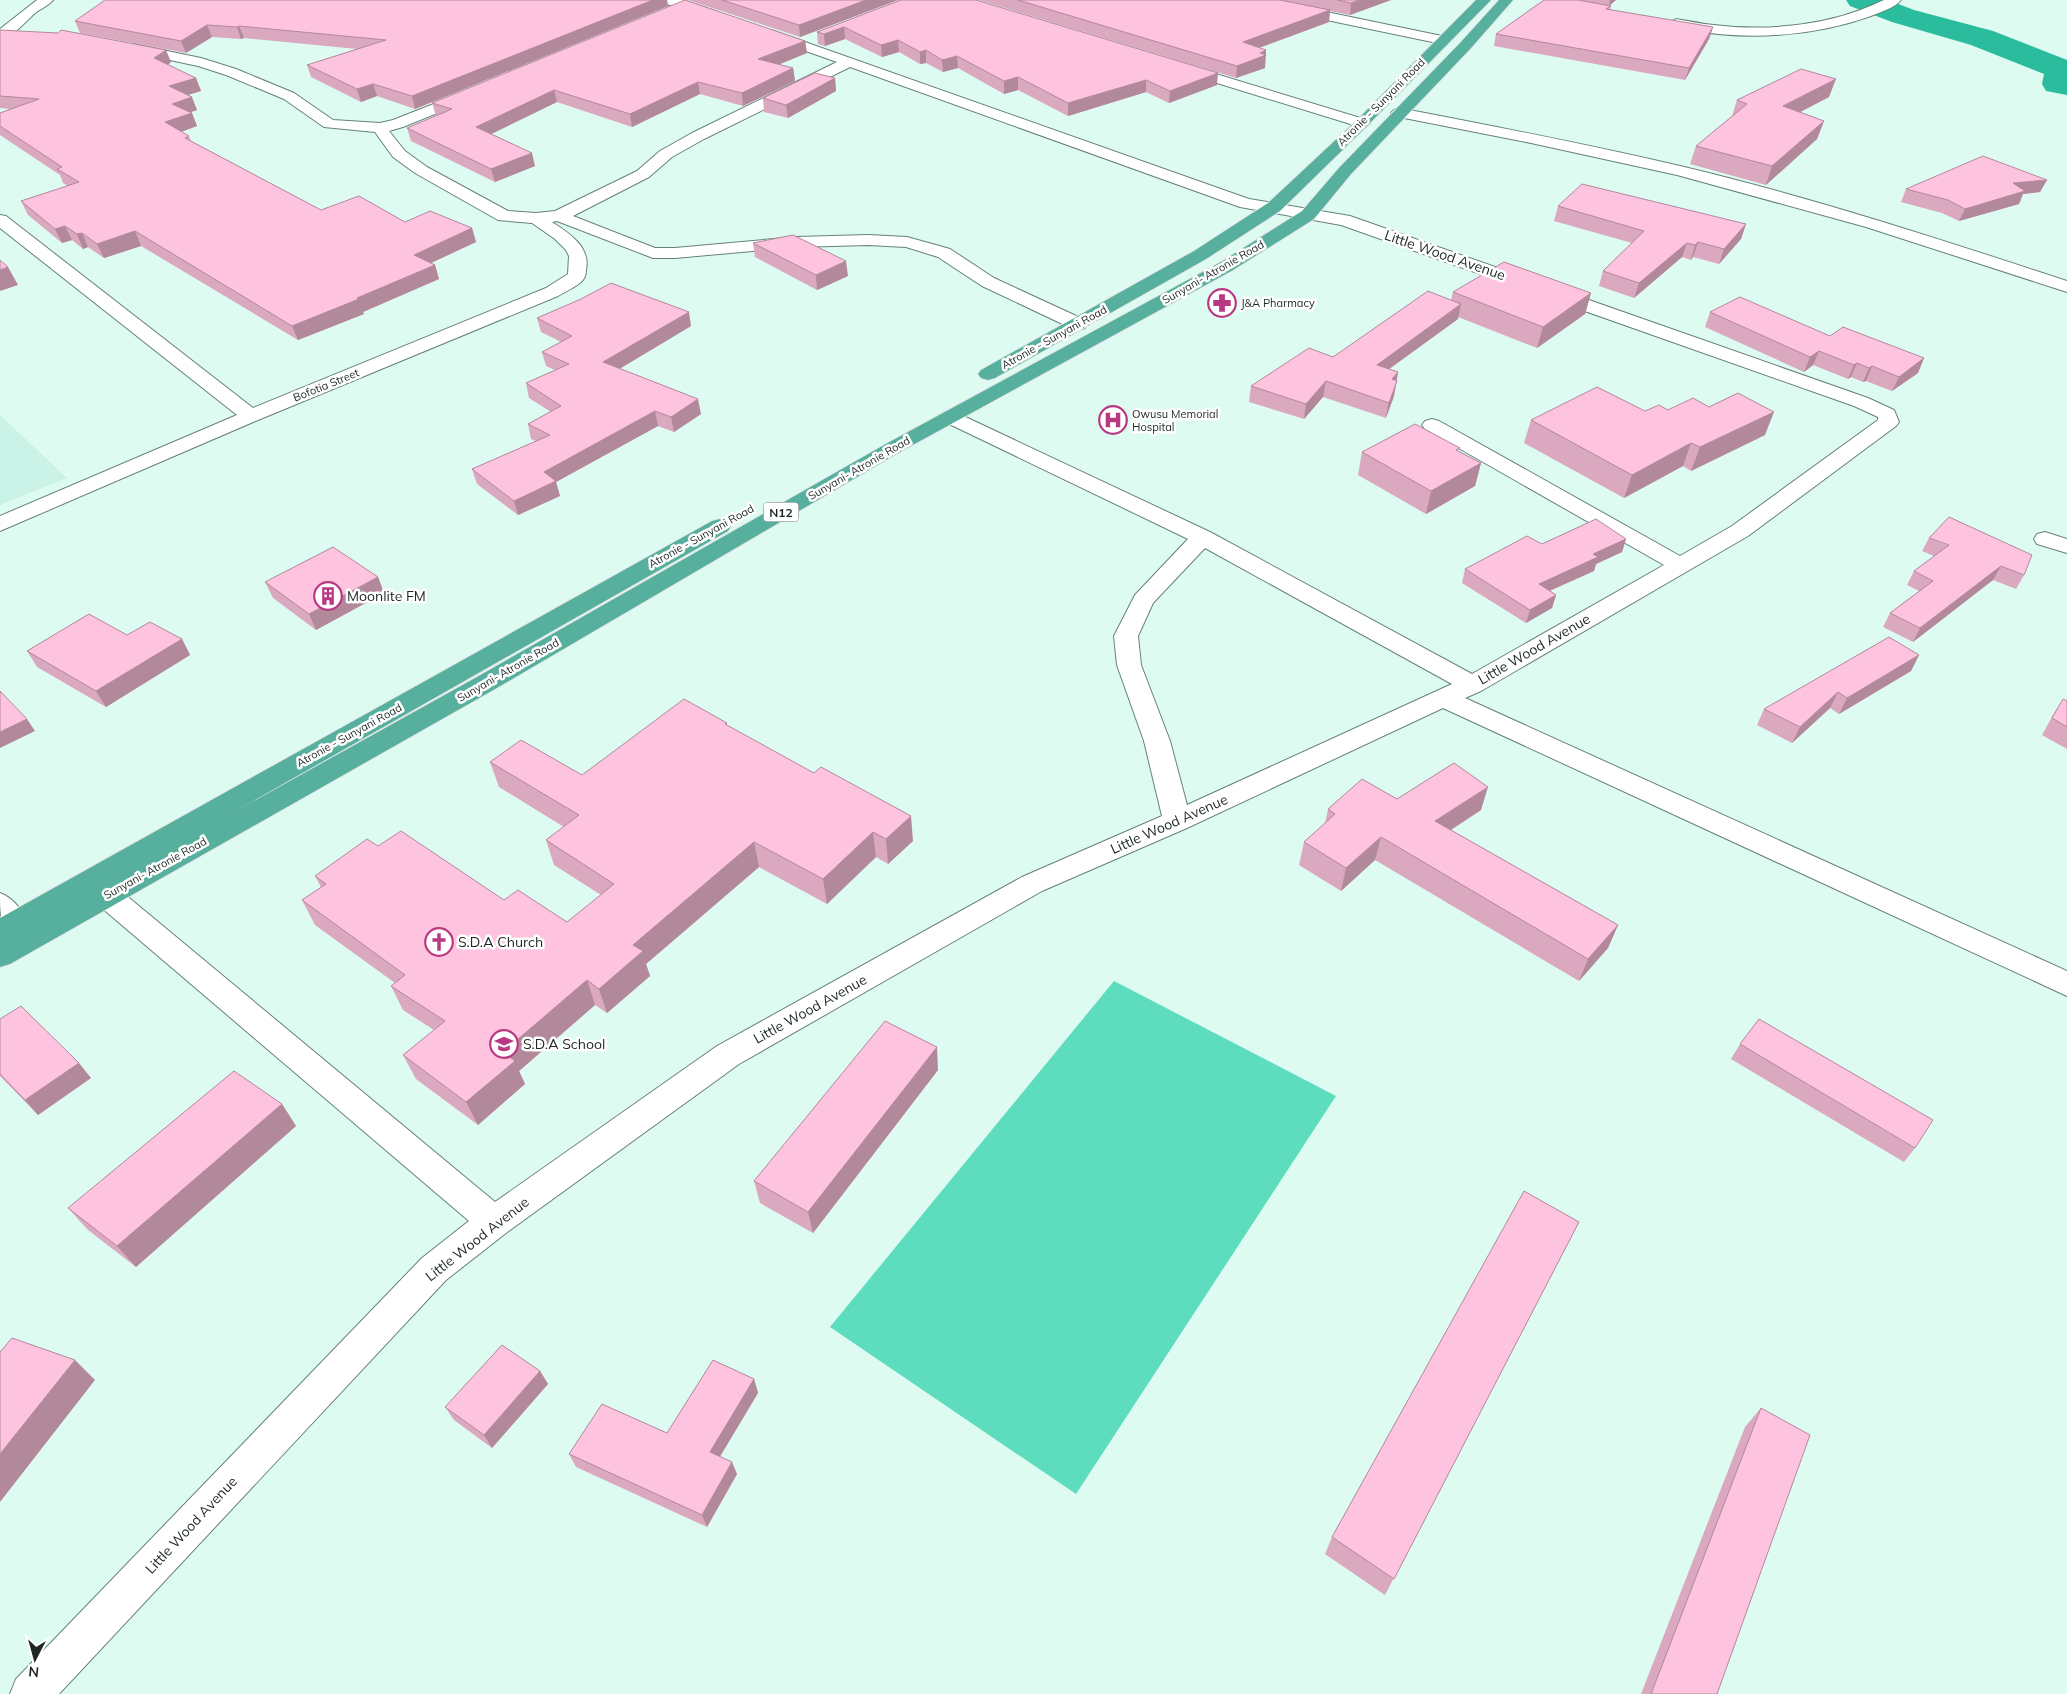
<svg xmlns="http://www.w3.org/2000/svg" width="2067" height="1694" font-family="Mulish,sans-serif">
<style>
.built{fill:#cbf2e6}
.green{fill:#5ddcbe}
.lines{fill:none;stroke-linecap:round;stroke-linejoin:round}
.river{fill:#2bbb9d;fill-rule:evenodd}
.minor-casing{stroke:#668179;stroke-width:2}
.trunk-casing{stroke:#e4e5e5;stroke-width:2}
.minor{fill:#fff;fill-rule:evenodd}
.trunk{fill:#57b09e;fill-rule:evenodd}
.wall{fill:#daa8bf}
.shaded-wall{fill:#b2889b}
.building{fill:#fec3de;stroke:#b2889b}
.labels{text-anchor:middle;dominant-baseline:central;stroke-width:5;stroke-linejoin:round;paint-order:stroke}
.far-street-label{font-size:11px;fill:#1d2825;stroke:#fff}
.far-poi-label{font-size:11px;fill:#1d2825;stroke:#fff;text-anchor:start}
.shield{fill:#fff;stroke:#616866;stroke-width:1}
.shield-label{font-size:12px;font-weight:bold;fill:#1d2825}
.street-label{font-size:14px;fill:#1d2825;stroke:#fff}
.poi-label{font-size:14px;fill:#1d2825;stroke:#fff;text-anchor:start}
</style>
<rect width="100%" height="100%" fill="#defbf2"/>
<!-- built -->
<path class="built" d="M0 415 67 478 0 505Z"/>
<!-- green -->
<path class="green" d="M1114 981 1336 1096 1076 1494 830 1327Z"/>
<g class="lines">
<!-- river -->
<path class="river" d="M1846 0H1888L1914 10 1993 31 2067 60V95L2046 91 2042 84 2044 74 1971 45 1892 22 1850 6Z"/>
<defs>
<path id="minor" d="M37 0H53C47 7 39 9 33 15 23 24 14 36 0 39V29Z
M662 0H682L718 12 720 15 718 18H708L664 3Z
M1243 0H1269L1442 36 1449 40 1442 44 1250 4Z
M1884 0H1901C1895 8 1880 12 1871 16 1815 36 1749 41 1690 30 1683 28 1673 29 1669 23L1676 19C1689 21 1701 24 1714 25 1770 32 1833 25 1884 0Z
M771 30 1249 199 1350 216 1868 398 1894 410 1899 422 1896 426 1748 536 1481 691 1465 698 2067 971V996L1443 708 1187 828 1042 891 739 1064 506 1233 446 1280 59 1694H10L16 1679 422 1258 469 1221 96 903 92 895 96 887 106 884 116 887 495 1202 717 1046 1022 877 1162 816 1144 741 1117 665 1114 636 1135 595 1188 539 943 421 940 417 943 413 950 411 957 413 1210 532 1472 674 1664 565 1425 429 1422 425 1425 421 1432 419 1439 421 1680 556 1732 526 1878 420V417L1854 406 1341 225 1240 207 850 67 704 139 672 157 649 177 573 216 655 248H675L796 237 868 235 907 237 950 249 994 278 1085 320 1087 324 1085 328 1078 330 1071 328 982 286 938 257 906 247 868 245 796 247 675 258H653L557 221 552 222C569 233 591 247 586 270 586 274 585 278 582 281 576 287 566 291 558 296L258 420 0 531V516L237 415 0 228V215L6 216 253 408 546 288 568 274 569 256 566 250 555 239 532 223 498 220 415 173 393 157 375 132 324 127 284 99 226 75 198 66 128 51 126 48 128 45 133 44 201 58 236 69 294 93 333 120 380 123 393 120 464 92H474L476 95 474 98 403 127 389 131 405 151 427 167 508 211 536 213 555 211 637 171 660 151 692 133 837 62 766 37 764 34ZM1205 548 1452 684 1187 805 1170 741 1141 665 1138 636 1153 603Z
M1183 64 1367 120 1370 123 1367 126H1357L1178 71 1176 68 1178 65Z
M1399 108C1493 126 1587 144 1680 166 1811 197 1939 239 2067 281V292L1866 227 1677 175 1531 143 1394 116 1391 113 1394 110Z
M2045 532 2067 539V553L2037 544 2034 539 2037 534Z
M0 893C14 898 22 911 29 924L25 932C0 942 0 914 0 893Z"/>
<path id="trunk" d="M1476 0H1491L1367 126 1280 211 1206 259 995 378 988 380 981 378 978 374 981 370 1194 251 1268 203 1357 120Z
M1499 0H1513L1471 48 1351 174 1314 219 1233 270 898 453 495 689 10 964 0 967V918L712 521 720 519 728 521 731 526 728 531 234 812 477 677 884 445 1221 262 1302 211 1339 168 1461 42Z"/>
</defs>
<!-- minor casing -->
<use href="#minor" class="minor-casing"/>
<!-- trunk casing -->
<use href="#trunk" class="trunk-casing"/>
<!-- minor -->
<use href="#minor" class="minor"/>
<!-- trunk -->
<use href="#trunk" class="trunk"/>
</g>
<!-- wall -->
<path class="wall" d="M105 0H667L668 6 415 109 377 96 361 102 311 77 307 65 357 49 244 38 241 39 212 37 186 53 80 33 75 21Z
M688 0H898L800 37Z
M901 0 1217 85 1169 103 1146 92 1068 116 1018 90 1004 94 958 68 943 72 926 63 920 64 899 52 882 57 845 39 825 46 818 44 817 32Z
M979 0H1391L1350 15 1330 11 1329 22 1259 48 1266 50 1265 68 1236 78Z
M1544 0H1616L1609 6H1611L1610 10 1713 27 1709 39 1685 80 1494 46 1496 34Z
M0 30 171 62 168 65 196 78 201 91 187 95 197 110 190 112 192 113 197 126 181 132 189 136 191 141 321 210 405 222 472 228 476 242 431 263 435 265 439 279 363 312 364 314 298 340 141 246 104 258 88 247 83 249 72 240 62 243 28 215 21 201 68 186 63 183 60 175 0 135V113L10 109 0 108Z
M805 41 807 53 778 65 793 68 795 81 743 106 700 94 632 127 557 102 491 134 535 166 495 182 411 141 407 128 437 116H436L432 103Z
M835 78 836 91 788 118 764 112 763 98Z
M1829 97 1800 112 1824 121 1817 139 1766 185 1690 164 1696 146 1732 116 1737 100Z
M2047 180 2040 192 2023 194 2019 204 1959 221 1942 213 1901 202 1906 189Z
M1558 206 1746 224 1741 239 1719 264 1693 257 1691 260 1682 257 1634 298 1599 286 1603 271 1632 243 1554 221Z
M753 243 848 276 817 290 755 257Z
M1453 292 1591 293 1585 314 1537 348 1458 317V319L1389 369 1398 372 1394 396 1386 418 1323 397 1304 419 1249 402 1251 386 1333 357 1451 300Z
M1710 312 1830 336 1924 358 1918 373 1892 391 1866 381 1863 382 1851 377 1848 379 1813 365 1804 372 1705 327Z
M537 318 691 326 619 369 701 414 674 432 658 426 556 482 560 496 518 515 477 484 472 469 536 441 531 439 528 424 551 412 529 398 526 383 555 370 546 366 542 352 561 342 541 332Z
M1668 410 1765 435 1691 471 1683 466 1624 498 1524 443 1531 420Z
M1362 452H1459L1481 463 1475 486 1426 514 1358 475Z
M1929 538 2024 575 2016 589 1993 580 1913 642 1883 627 1890 613 1919 591 1907 585 1914 571 1934 556 1922 551Z
M1626 539 1622 552 1596 564 1594 571 1550 591 1556 595 1552 608 1526 623 1462 583 1465 569 1542 544Z
M378 577 384 593 316 630 273 598 265 582Z
M127 635 182 639 190 655 106 707 37 667 27 651Z
M1919 655 1911 671 1839 714 1830 708 1792 743 1757 725 1764 709Z
M2063 699 2067 701V749L2042 735 2053 715Z
M727 723V725L913 841 888 864 876 857 827 904 759 867 646 964 650 976 607 1013 595 1005 519 1071 525 1084 478 1125 416 1079 403 1055 434 1030 403 1010 391 986 395 983 315 925 302 900 321 887 315 876 378 846 504 900 567 922 601 895 554 865 546 840 564 827 499 787 490 762 582 775Z
M1397 799 1481 810 1451 830 1618 925 1608 948 1579 981 1375 860 1341 891 1299 865 1304 842 1325 823 1328 809Z
M0 1019 91 1078 38 1115 0 1076Z
M1740 1044 1915 1148 1904 1162 1731 1059Z
M938 1070 813 1233 760 1203 754 1181Z
M282 1104 296 1126 136 1267 88 1230 68 1208Z
M1579 1222 1385 1595 1325 1554 1332 1537Z
M540 1371 548 1384 492 1448 454 1420 445 1407Z
M754 1379 758 1393 720 1456 737 1474 707 1527 576 1467 569 1454 667 1433Z
M1761 1408 1717 1694H1641L1745 1427Z"/>
<!-- shaded-wall -->
<path class="shaded-wall" d="M653 0H667L668 6 415 109 412 96Z
M866 0H898L800 37 799 25Z
M1360 0H1391L1350 15 1351 3Z
M1610 0H1616L1609 6Z
M1330 10 1329 22 1242 54 1243 42Z
M207 25 212 37 186 53 181 41Z
M239 26 244 38 241 39 237 27Z
M844 27 845 39 825 46 824 34Z
M1713 27 1709 39 1685 80 1689 68Z
M898 40 899 52 882 57 881 45Z
M805 41 807 53 760 72 758 59Z
M166 50 171 62 159 71 154 58Z
M926 50V63L920 64V52Z
M1266 50 1265 68 1236 78 1237 66 1260 53Z
M957 56 958 68 943 72 942 60Z
M793 68 795 81 743 106 742 93Z
M1218 73 1217 85 1169 103 1170 91Z
M1018 77V90L1004 94V81Z
M196 78 201 91 174 99 169 86Z
M835 78 836 91 788 118 786 105Z
M1836 79 1829 97 1777 124 1783 106Z
M1146 80V92L1068 116V103Z
M698 82 700 94 632 127 630 114Z
M373 84 377 96 361 102 357 89Z
M554 90 557 102 479 140 476 127Z
M192 97 197 110 177 117 172 104Z
M192 113 197 126 170 136 165 122Z
M1824 121 1817 139 1766 185 1772 166Z
M532 153 535 166 495 182 491 169Z
M2047 180 2040 192 2023 194 2019 204 1959 221 1965 209 2013 183Z
M1746 224 1741 239 1719 264 1724 249Z
M65 226 72 240 62 243 55 229Z
M472 228 476 242 418 269 414 255Z
M135 231 141 246 104 258 97 244Z
M82 233 88 247 83 249 77 234Z
M1698 242 1693 257 1691 260 1695 245Z
M1687 243 1682 257 1634 298 1639 283Z
M846 261 848 276 817 290 816 275Z
M435 265 439 279 363 312 364 314 298 340 292 326Z
M8 267 18 285 0 291V270Z
M1591 293 1585 314 1537 348 1543 327Z
M1461 304 1458 319 1374 380 1377 365Z
M689 312 691 326 606 377 603 362Z
M1819 351 1813 365 1804 372 1810 357Z
M1924 358 1918 373 1892 391 1899 377Z
M1857 363 1851 377 1848 379 1854 365Z
M1872 366 1866 381 1863 382 1869 368Z
M1398 372 1394 396 1386 418 1392 379Z
M1326 381 1323 397 1304 419 1306 404Z
M698 399 701 414 674 432 671 417Z
M655 411 658 426 556 482 560 496 518 515 514 501 544 472Z
M1774 412 1765 435 1691 471 1700 447Z
M1691 443 1683 466 1624 498 1632 475Z
M1481 463 1475 486 1426 514 1431 491Z
M1626 539 1622 552 1596 564 1594 571 1535 597 1539 584 1593 554Z
M2001 566 1993 580 1913 642 1920 628Z
M378 577 384 593 316 630 309 614Z
M1556 595 1552 608 1526 623 1530 610Z
M182 639 190 655 106 707 96 691Z
M1919 655 1911 671 1839 714 1847 698Z
M1838 692 1830 708 1792 743 1800 727Z
M27 719 35 731 0 748V732Z
M1488 787 1481 810 1429 844 1435 821Z
M911 816 913 841 888 864 886 839Z
M873 832 876 857 827 904 823 879Z
M1381 837 1375 860 1341 891 1346 868Z
M754 842 759 867 646 964 650 976 607 1013 599 989 633 945Z
M1618 925 1608 948 1579 981 1588 959Z
M587 980 595 1005 519 1071 525 1084 478 1125 466 1102 503 1052Z
M937 1047 938 1070 813 1233 808 1212Z
M79 1063 91 1078 38 1115 25 1100Z
M282 1104 296 1126 136 1267 117 1246Z
M75 1360 95 1380 0 1502V1454Z
M540 1371 548 1384 492 1448 484 1435Z
M754 1379 758 1393 715 1465 710 1452Z
M732 1462 737 1474 707 1527 702 1515Z"/>
<!-- building -->
<path class="building" d="M105 0H653L412 96 373 84 357 89 307 65 386 40 239 26 237 27 207 25 181 41 75 21Z
M685 0 805 41 758 59 793 68 742 93 698 82 630 114 554 90 476 127 532 153 491 169 407 128 452 109 432 103Z
M722 0H866L799 25Z
M901 0H976L1218 73 1170 91 1146 80 1068 103 1018 77 1004 81 957 56 942 60 926 50 920 52 898 40 881 45 844 27 824 34 817 32Z
M1018 0H1280L1330 10 1243 42 1266 50 1260 53 1266 55 1237 66Z
M1337 0H1360L1351 3Z
M1544 0H1578L1611 6 1606 9 1713 27 1689 68 1496 34Z
M0 30 58 33 61 30 166 50 154 58 196 78 169 86 192 97 172 104 192 113 165 122 189 136 185 138 321 210 359 196 405 222 430 211 472 228 414 255 435 265 357 298 359 299 292 326 135 231 97 244 82 233 77 234 65 226 55 229 21 201 79 182 57 169 62 167 0 126V113L39 99 0 96Z
M1801 69 1836 79 1783 106 1824 121 1772 166 1696 146 1747 104 1737 100Z
M815 73 835 78 786 105 763 98Z
M1983 156 2047 180 2013 183 2025 191 1965 209 1948 200 1906 189Z
M1582 184 1746 224 1724 249 1698 242 1695 245 1687 243 1639 283 1603 271 1644 231 1558 206Z
M793 235 846 261 816 275 753 243Z
M0 260 8 267 0 270Z
M1504 262 1591 293 1543 327 1453 292Z
M611 283 689 312 603 362 698 399 671 417 655 411 544 472 556 481 514 501 472 469 550 435 528 424 561 406 526 383 569 364 542 352 572 336 537 318 581 299Z
M1428 291 1461 304 1377 365 1398 372 1392 379 1397 381 1389 403 1326 381 1306 404 1251 386 1309 348 1333 357Z
M1740 297 1830 336 1843 327 1924 358 1899 377 1872 366 1869 368 1857 363 1854 365 1819 351 1810 357 1710 312Z
M1597 387 1645 411 1659 405 1668 410 1693 398 1709 407 1738 393 1774 412 1700 447 1691 443 1632 475 1531 420Z
M1415 424 1460 448 1456 450 1481 463 1431 491 1362 452Z
M1949 517 2032 555 2024 575 2001 566 1920 628 1890 613 1933 581 1914 571 1949 545 1929 538Z
M1596 519 1626 539 1593 554 1598 557 1539 584 1556 595 1530 610 1465 569 1527 536 1542 544Z
M333 547 378 577 309 614 265 582Z
M89 614 127 635 150 622 182 639 96 691 27 651Z
M1889 637 1919 655 1847 698 1838 692 1800 727 1764 709Z
M0 691 27 719 0 732Z
M684 699 727 723 725 724 814 773 821 767 911 816 886 839 873 832 823 879 754 842 633 945 643 951 599 989 587 980 503 1052 515 1061 466 1102 403 1055 445 1021 391 986 405 975 302 900 326 884 315 876 367 839 378 846 401 831 504 900 518 890 567 922 614 884 546 840 579 815 490 762 521 740 582 775Z
M2063 699 2067 701V727L2052 718Z
M1454 763 1488 787 1435 821 1618 925 1588 959 1381 837 1346 868 1304 842 1335 814 1328 809 1362 779 1397 799Z
M21 1006 79 1063 25 1100 0 1074V1019Z
M1759 1019 1933 1120 1915 1148 1740 1044Z
M885 1021 937 1047 808 1212 754 1181Z
M234 1071 282 1104 117 1246 68 1208Z
M1524 1191 1579 1222 1394 1579 1332 1537Z
M12 1338 75 1360 0 1454V1352Z
M502 1345 540 1371 484 1435 445 1407Z
M713 1360 754 1379 710 1452 732 1462 702 1515 569 1454 602 1404 667 1433Z
M1761 1408 1810 1435 1717 1694H1651Z"/>
<!-- icons -->
<defs>
<symbol id="pharmacy-ring" viewBox="-11 -11 22 22"><circle r="9.5" fill="#fff" stroke="#b93882" stroke-width="1.5"/><path d="M-2-6h4v4h4v4h-4v4h-4v-4h-4v-4h4Z" fill="#b93882"/></symbol>
<symbol id="hospital-ring" viewBox="-11 -11 22 22"><circle r="9.5" fill="#fff" stroke="#b93882" stroke-width="1.5"/><path d="M-5-5h3v3.5h4V-5h3V5h-3V1.5h-4V5h-3Z" fill="#b93882"/></symbol>
<symbol id="building-ring" viewBox="-11 -11 22 22"><circle r="9.5" fill="#fff" stroke="#b93882" stroke-width="1.5"/><path d="M-4-6H4V6H1V3H-1V6H-4ZM-2.5-4.3h1.7v1.8h-1.7ZM.8-4.3h1.7v1.8H.8ZM-2.5-1h1.7V.8h-1.7ZM.8-1h1.7V.8H.8Z" fill="#b93882"/></symbol>
<symbol id="church-ring" viewBox="-11 -11 22 22"><circle r="9.5" fill="#fff" stroke="#b93882" stroke-width="1.5"/><path d="M-1.2-6h2.4v3.5h3.3v2.4h-3.3V6h-2.4V-.1h-3.3v-2.4h3.3Z" fill="#b93882"/></symbol>
<symbol id="school-ring" viewBox="-11 -11 22 22"><circle r="9.5" fill="#fff" stroke="#b93882" stroke-width="1.5"/><path d="M0-5L7-2L0 1L-7-2ZM-4 1L0 2.5L4 1V4Q0 6-4 4Z" fill="#b93882"/></symbol>
</defs>
<g fill-rule="evenodd">
<use href="#pharmacy-ring" x="1206" y="287" width="32" height="32"/>
<use href="#hospital-ring" x="1097" y="404" width="32" height="32"/>
<use href="#building-ring" x="312" y="580" width="32" height="32"/>
<use href="#church-ring" x="423" y="926" width="32" height="32"/>
<use href="#school-ring" x="488" y="1028" width="32" height="32"/>
</g>
<g class="labels">
<!-- far-street labels -->
<g class="far-street-label">
<text transform="translate(1381 102) rotate(-45)">Atronie - Sunyani Road</text>
<text transform="translate(1213 272) rotate(-30)">Sunyani- Atronie Road</text>
<text transform="translate(1054 337) rotate(-29)">Atronie - Sunyani Road</text>
<text transform="translate(326 385) rotate(-22)">Bofotia Street</text>
<text transform="translate(859 468) rotate(-30)">Sunyani- Atronie Road</text>
<text transform="translate(701 536) rotate(-29)">Atronie - Sunyani Road</text>
<text transform="translate(508 670) rotate(-30)">Sunyani- Atronie Road</text>
<text transform="translate(349 735) rotate(-29)">Atronie - Sunyani Road</text>
<text transform="translate(155 868) rotate(-29)">Sunyani- Atronie Road</text>
</g>
<!-- far-poi labels -->
<g class="far-poi-label">
<text x="1241" y="303">J&amp;A Pharmacy</text>
<text x="1132" y="414">Owusu Memorial<tspan x="1132" dy="13">Hospital</tspan></text>
</g>
<!-- shield labels -->
<rect class="shield" x="763.5" y="502.5" width="35" height="19" rx="4"/>
<g class="shield-label">
<text x="781" y="512">N12</text>
</g>
<!-- street labels -->
<g class="street-label">
<text transform="translate(1445 255) rotate(19)">Little Wood Avenue</text>
<text transform="translate(1534 649) rotate(-30)">Little Wood Avenue</text>
<text transform="translate(1169 824) rotate(-24)">Little Wood Avenue</text>
<text transform="translate(810 1009) rotate(-29)">Little Wood Avenue</text>
<text transform="translate(477 1239) rotate(-38)">Little Wood Avenue</text>
<text transform="translate(191 1525) rotate(-47)">Little Wood Avenue</text>
</g>
<!-- poi labels -->
<g class="poi-label">
<text x="347" y="596">Moonlite FM</text>
<text x="458" y="942">S.D.A Church</text>
<text x="523" y="1044">S.D.A School</text>
</g>
</g>
<!-- north arrow -->
<g transform="translate(35 1659) rotate(186)" stroke="#ffffff" stroke-width="4" paint-order="stroke">
<path d="M0-4L9 19L0 12L-9 19Z" fill="#1d2825"/>
<text y="-8" font-size="14" font-weight="bold" text-anchor="middle" fill="#1d2825">N</text>
</g>
</svg>
